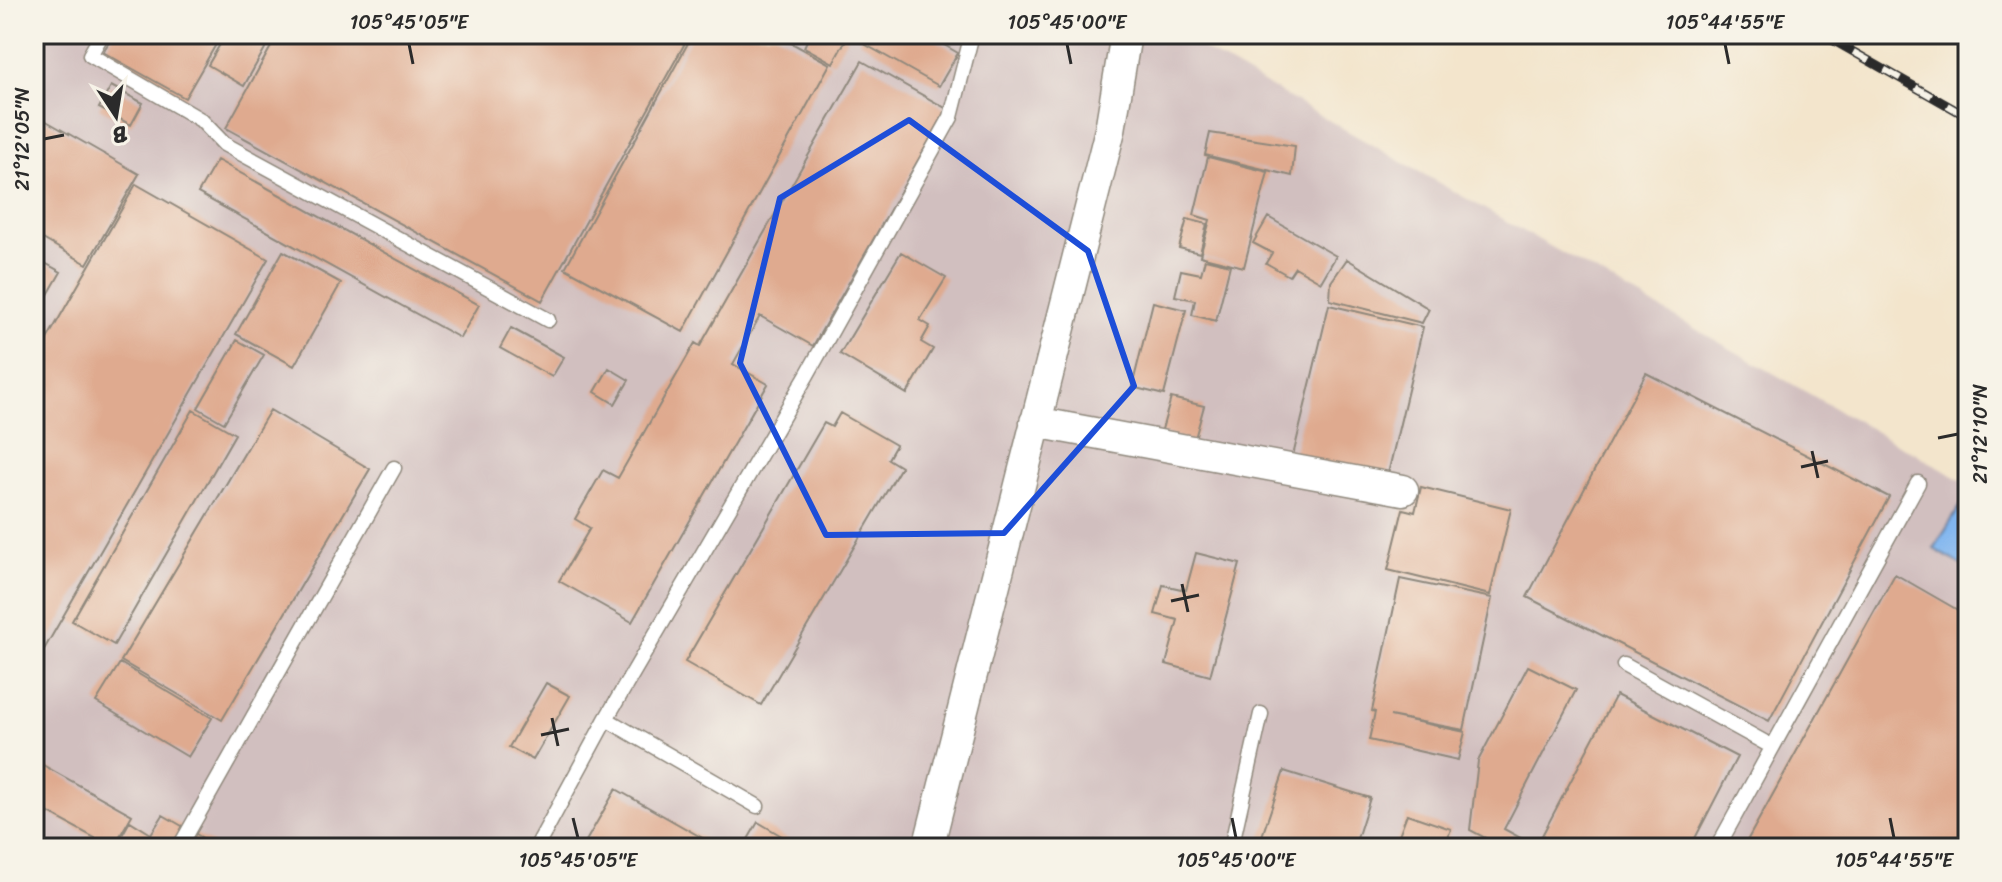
<svg xmlns="http://www.w3.org/2000/svg" width="2002" height="882" font-family="Sriracha,sans-serif">
<style>
.industrial{fill:#d1bfbf}
.water{fill:#81b6ef;stroke:#56708d;stroke-width:2}
.building{fill:#dfaa8f}
.lines{fill:none;stroke-linecap:round;stroke-linejoin:round}
.service-casing{stroke:#8f887c;stroke-width:17}
.minor-casing{stroke:#8f887c;stroke-width:33}
.service{stroke:#fff;stroke-width:14}
.minor{stroke:#fff;stroke-width:30}
.rail-casing{stroke:#2b2b2b;stroke-width:9}
.rail{stroke:#f7f3e8;stroke-width:6;stroke-dasharray:18;stroke-linecap:butt}
.marked{fill:none;stroke:#1d4ed8;stroke-width:6;stroke-linejoin:round}
.ticks{fill:none;stroke:#2b2b2b;stroke-width:3}
.neatline{fill:none;stroke:#2b2b2b;stroke-width:3}
.ticks-label{font-size:20px;text-anchor:middle;fill:#2b2b2b}
</style>
<rect width="100%" height="100%" fill="#f7f3e8"/>
<filter id="ink" filterUnits="userSpaceOnUse"><feTurbulence type="fractalNoise" baseFrequency=".0125" numOctaves="2"/><feDisplacementMap in="SourceGraphic" scale="16" xChannelSelector="R" yChannelSelector="G"/><feConvolveMatrix kernelMatrix="1 2 1 2 8 2 1 2 1" color-interpolation-filters="sRGB"/></filter>
<filter id="wash" filterUnits="userSpaceOnUse"><feTurbulence type="fractalNoise" baseFrequency=".006" numOctaves="4" result="noise"/><feDisplacementMap in="SourceGraphic" scale="32" xChannelSelector="R" yChannelSelector="G"/><feGaussianBlur stdDeviation="1.8" result="paint"/><feColorMatrix in="noise" values="0 0 0 0 0 0 0 0 0 0 0 0 0 0 0 0 0 1.4 0 .05"/><feComposite in="paint" operator="in"/></filter>
<g filter="url(#wash)">
<rect width="100%" height="100%" fill="#f3e5cc"/>
<!-- industrial -->
<path class="industrial" d="M34 34H1177L1968 484V848H34Z"/>
<!-- water -->
<path class="water" d="M1961 505 1968 509V569L1934 549Z"/>
<g id="blocks">
<!-- building -->
<path class="building" d="M114 34H222L185 98 103 52Z
M226 34H273L244 86 208 65Z
M278 34H690L542 301 226 128Z
M693 34H775L830 64 683 332 565 268Z
M810 34H840L847 38 833 63 804 47Z
M864 34H925L958 53 939 86 859 41Z
M862 61 947 109 813 346 760 316 733 364 768 384 632 622 559 581 590 528 575 519 603 470 618 478 695 343 700 346Z
M111 86 143 103 131 125 99 108Z
M34 114 139 174 87 264 34 234Z
M1210 133 1295 146 1292 176 1205 155Z
M1208 157 1268 172 1244 267 1200 256 1210 220 1194 215Z
M217 160 479 305 460 338 198 193Z
M136 184 268 259 34 667V362Z
M1268 217 1336 256 1321 282 1295 267 1289 276 1266 263 1272 253 1253 243Z
M1187 219 1207 224 1200 253 1179 248Z
M283 251 341 283 294 366 236 334Z
M901 252 946 278 920 320 930 326 921 342 933 349 907 394 840 354Z
M34 257 61 272 34 319Z
M1205 259 1230 265 1216 321 1192 315 1195 300 1175 296 1181 270 1201 274Z
M1347 259 1429 309 1422 323 1330 300 1331 282Z
M1153 302 1186 310 1164 395 1132 387Z
M1329 305 1423 327 1386 482 1292 460Z
M511 328 564 357 552 377 500 348Z
M237 340 264 355 224 423 198 408Z
M609 368 629 380 615 404 595 392Z
M1646 373 1889 497 1769 721 1527 597Z
M1171 398 1204 406 1194 442 1161 433Z
M193 410 235 434 114 645 72 621Z
M270 410 370 469 222 720 121 661Z
M840 413 896 445 888 459 901 467 761 705 685 662 824 423 832 427Z
M1421 487 1511 509 1490 595 1388 570 1403 509 1415 512Z
M1196 553 1240 564 1210 676 1166 664 1178 620 1155 614 1163 585 1186 590Z
M1895 574 1968 616V848H1743Z
M1400 579 1492 598 1464 730 1390 716 1465 732 1458 760 1369 740 1375 712 1372 711Z
M120 663 212 718 188 757 96 702Z
M1528 666 1576 690 1504 829 1539 848H1494L1497 844 1470 830 1478 761Z
M546 683 570 696 533 760 509 747Z
M1616 695 1737 757 1690 848H1544L1537 845Z
M34 760 132 815 113 848 34 805Z
M1284 771 1370 798 1354 848H1258Z
M616 789 720 848H582Z
M1407 814 1451 829 1444 848H1394Z
M163 815 220 848H120L116 846 130 821 151 834Z
M758 822 802 848H743Z"/>
</g>
</g>
<g filter="url(#ink)">
<use href="#blocks" fill-opacity="0" stroke="#8f887c" stroke-width="2"/>
<g class="lines">
<defs>
<path id="service" d="M102 34 90 55 201 120 224 144 548 320
M1624 665 1771 746
M606 719 757 806
M179 848 394 468
M536 848 606 719 807 375 951 117 972 34
M1231 848 1261 714
M1717 848 1918 483"/>
<path id="minor" d="M1035 422 1403 490
M928 848 1110 130 1126 34"/>
</defs>
<!-- service casing -->
<use href="#service" class="service-casing"/>
<!-- minor casing -->
<use href="#minor" class="minor-casing"/>
<!-- service -->
<use href="#service" class="service"/>
<!-- minor -->
<use href="#minor" class="minor"/>
<defs>
<path id="rail" d="M1822 34 1968 117"/>
</defs>
<!-- rail casing -->
<use href="#rail" class="rail-casing"/>
<!-- rail -->
<use href="#rail" class="rail"/>
</g>
</g>
<!-- marked area -->
<path class="marked" d="M909 120 1088 251 1134 386 1004 533 826 535 740 363 780 198Z"/>
<!-- ticks -->
<path class="ticks" d="M409 44 413 64M1067 44 1071 64M1725 44 1729 64M44 139 64 135M1938 438 1958 434M1812 451 1818 478M1801 467 1828 461M1182 584 1188 612M1171 601 1199 595M552 718 558 746M541 735 569 729M573 818 578 838M1232 818 1236 838M1890 818 1894 838"/>
<!-- margin -->
<rect width="2002" height="882" fill="none" stroke="#f7f3e8" stroke-width="88"/>
<!-- north arrow -->
<g transform="translate(116 116) rotate(168)" stroke="#f7f3e8" stroke-width="6" paint-order="stroke">
<path d="M0-6L14 30L0 20L-14 30Z" fill="#2b2b2b"/>
<text y="-12" font-size="22" font-weight="bold" text-anchor="middle" fill="#2b2b2b">B</text>
</g>
<rect x="44" y="44" width="1914" height="794" class="neatline"/>
<g class="ticks-label">
<text x="409" y="29">105°45'05"E</text>
<text x="1067" y="29">105°45'00"E</text>
<text x="1725" y="29">105°44'55"E</text>
<text transform="translate(22 139) rotate(-90)" y="7">21°12'05"N</text>
<text transform="translate(1980 434) rotate(-90)" y="7">21°12'10"N</text>
<text x="578" y="867">105°45'05"E</text>
<text x="1236" y="867">105°45'00"E</text>
<text x="1894" y="867">105°44'55"E</text>
</g>
</svg>
